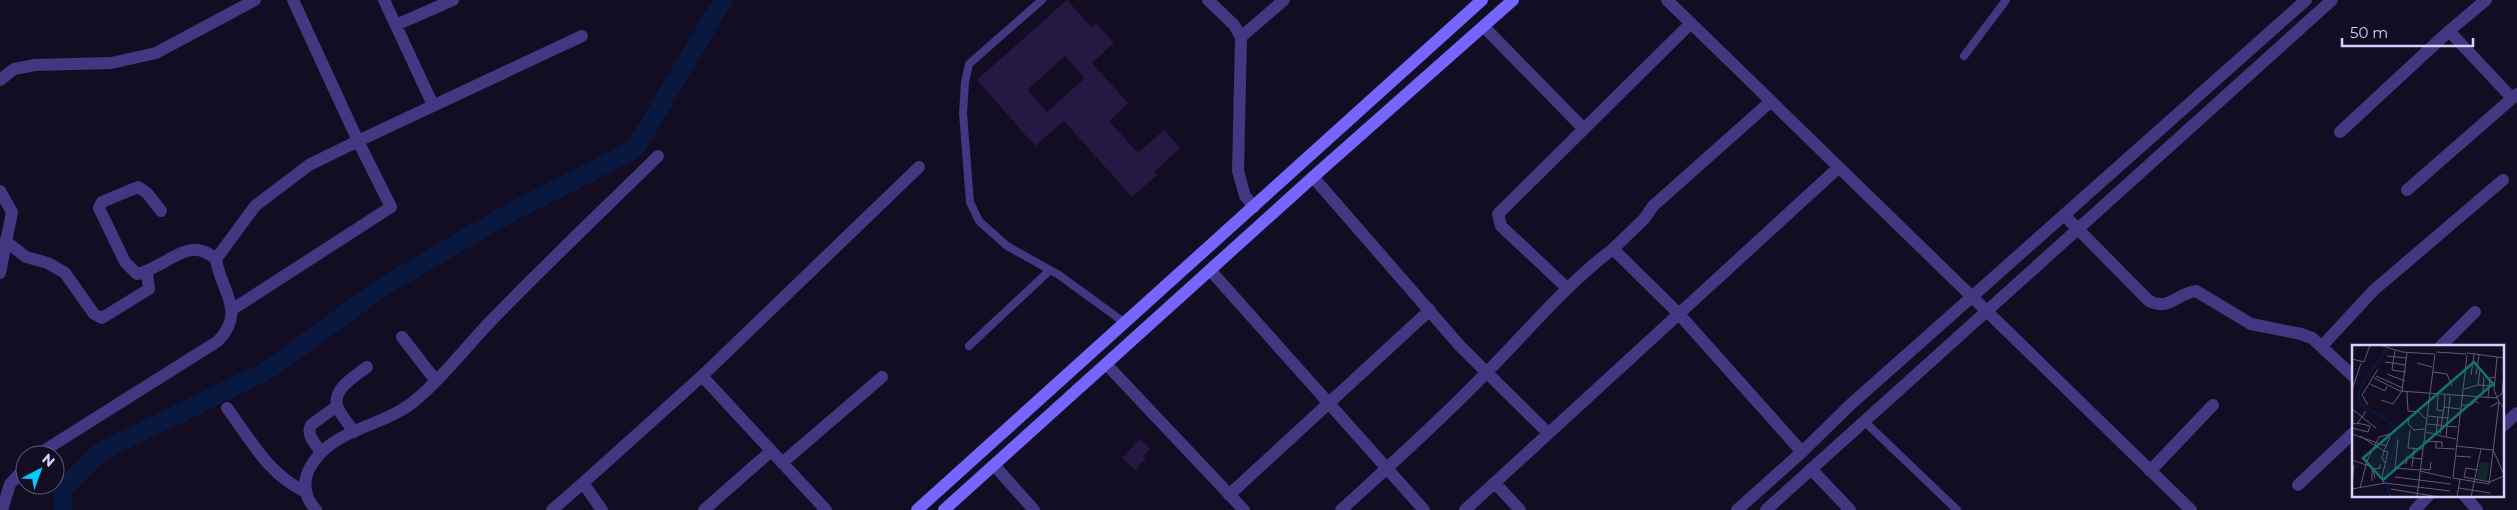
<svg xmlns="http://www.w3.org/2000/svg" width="2517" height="510" font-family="Montserrat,sans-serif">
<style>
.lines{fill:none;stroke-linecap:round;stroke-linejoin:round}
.canal{stroke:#09183f;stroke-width:19}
.building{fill:#251943;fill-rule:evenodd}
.service{stroke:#413881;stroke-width:8}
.minor{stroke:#413881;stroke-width:12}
.tertiary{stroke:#413881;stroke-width:12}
.secondary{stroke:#7665ff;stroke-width:12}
.inset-river{fill:none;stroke:#09183f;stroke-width:2.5}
.inset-road{fill:none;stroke:#615a7a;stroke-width:1}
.view{fill:#0f766e;fill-opacity:0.15;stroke:#0f766e;stroke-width:2.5}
.inset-edge{fill:none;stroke:#d8ceff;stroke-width:2.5}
</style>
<rect width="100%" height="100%" fill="#120d22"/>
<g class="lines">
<!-- canal -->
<path class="canal" d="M63 510V488L102 451 268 370 381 288 504 216 635 149 723 0"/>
</g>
<!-- building -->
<path class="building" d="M1067 0 1091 27 1096 23 1114 43 1092 63 1128 103 1109 121 1138 153 1164 130 1180 148 1154 172 1157 175 1132 197 1064 121 1035 146 977 80ZM1065 56 1085 78 1047 112 1027 90Z
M1140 439 1150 449 1143 456 1146 458 1135 470 1122 458Z"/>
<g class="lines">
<!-- service -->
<path class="service" d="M1042 0 969 64 965 82 963 113 970 202 979 221 1007 246 1059 275 1125 323
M1964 56 2006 0
M969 346 1050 270
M1864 421 1957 510"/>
<!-- minor -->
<path class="minor" d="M293 0 358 141 582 36
M384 0 433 105
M1208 0 1234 25 1241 37 1238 171 1245 196 1254 207
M1667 0 2191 510
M396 25 453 0
M1484 27 1584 129
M2449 31 2512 98
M1241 37 1284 0
M0 80 14 69 35 65 111 63 156 53 255 0
M1770 102 1653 206 1644 219 1613 249 1678 313 1802 452
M2340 132 2449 31 2486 0
M1313 177 1460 346 1548 433
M2407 190 2517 94
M0 191 12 212 0 273
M161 211 147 193 138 187 102 202 99 208 125 262 137 274C157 271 183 244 202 251 207 252 212 256 216 259
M2064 215 2149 301C2170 311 2175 294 2196 291L2251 324 2301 334 2312 338 2353 376
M0 243H8L26 257 48 263 65 273 94 314 102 318 149 289 147 273
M1211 271 1424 510
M1567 288 1501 226 1498 214 1691 23
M402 337 436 381
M2322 346 2374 290 2503 180
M2441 346 2475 312
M1107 365 1244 510
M227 408C250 439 268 474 304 491
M2503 426 2517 413
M354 432C349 424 339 414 337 405 333 388 356 376 367 367
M321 452C315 444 306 435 311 425L337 406
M37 455 218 341C247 310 221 293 216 259L255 206 309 165 358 141 391 207 233 309
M782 463 882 377
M994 465 1034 510
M1811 469 1850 510
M2150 471 2213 405
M583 483 702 376
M1495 483 1520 510
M2298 485 2353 433
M1229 495 1430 310
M2465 496 2477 510
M2 510 10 484 25 468
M316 510C299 491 303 472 320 454 344 427 390 424 418 398 444 376 465 348 488 324 543 267 601 212 658 156
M552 510 583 483 602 510
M704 510 771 451
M826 510 702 376 919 167
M1341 510C1389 466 1439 422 1485 374 1527 332 1565 285 1613 249
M1465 510 1838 168
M2415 510 2428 496"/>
<!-- tertiary -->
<path class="tertiary" d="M1737 510 1802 452 1850 405 2306 0
M1766 510 2332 0"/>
<!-- secondary -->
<path class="secondary" d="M917 510 1482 0
M944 510 1313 177 1513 0"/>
</g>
<!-- overview -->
<g transform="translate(2352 345)">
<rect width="152" height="152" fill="#120d22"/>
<path d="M128 117 137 118 135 136 125 134Z" fill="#102a2c"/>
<path class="inset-river" d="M35 4 10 39 6 52 9 60 34 74 43 84 45 95 33 132 39 152"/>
<path class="inset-road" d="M28 0 50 7 82 9M43 6 41 18 54 20M84 7 114 9M115 8 153 13M35 11 55 13M0 14 12 17 18 0M33 17 41 18 40 25 54 27M65 18 80 22M81 27 95 29 100 41M35 29 53 36M119 30 122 9M124 30 127 10M24 31 51 43M22 33 48 46 145 53M18 39 33 46 35 41M126 40 128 25M112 44 126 40 142 41M0 45 9 18M55 47 56 66 67 67 74 74M131 47 132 32M86 50 85 65 91 66M93 50 92 62 108 64M136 52 138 33 143 32M145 52 150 49 152 29M29 55 41 59 50 46 55 8M16 60 10 50 26 24M109 60H119L124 56 127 59M138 62 147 57 153 64M0 64 24 83M76 71 96 73M57 72 56 79 62 85 73 84M0 78 5 79 14 66M75 79 95 81 98 51M0 83 16 87 18 81 5 78M58 85 56 103 71 104M74 87 93 92M84 88 86 72M0 89 34 101M88 89 92 62M8 91 32 106 38 92M104 94 94 92 95 81 105 82M46 95 43 123 68 125M73 96 90 97V102M84 97V103L103 104M104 101 141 105 153 132M62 103 61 113 70 114M103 111 119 112M0 115 20 122 23 133M54 119 55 112 61 113 60 122M69 124 78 125 79 117M126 125 114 123 112 132 138 137M68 126 99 133M43 132 99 139M101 133 137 139 147 57 142 45 145 12M101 133 115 10M20 136V124L28 123V119M138 137 152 131M32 138 30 132 36 107 32 106 30 113 33 118M0 141 2 120M8 143 15 116 27 92 38 89M107 143 138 148M0 144 33 138 98 146M39 144 87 152M65 152 83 9M105 152 108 134M119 152 129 104"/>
<path class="view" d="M122 17 141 39 31 135 11 113Z"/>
<rect width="152" height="152" class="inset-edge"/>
</g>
<!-- north arrow -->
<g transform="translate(40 470) rotate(41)"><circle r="24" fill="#120d22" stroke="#615a7a"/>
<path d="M0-4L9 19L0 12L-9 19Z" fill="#00cbf9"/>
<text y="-8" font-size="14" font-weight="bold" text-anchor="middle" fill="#d8ceff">N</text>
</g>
<!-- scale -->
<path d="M2342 38v8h131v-8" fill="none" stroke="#d8ceff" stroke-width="2.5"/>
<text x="2350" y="38" font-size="15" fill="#d8ceff" stroke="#120d22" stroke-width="4" paint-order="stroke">50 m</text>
</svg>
